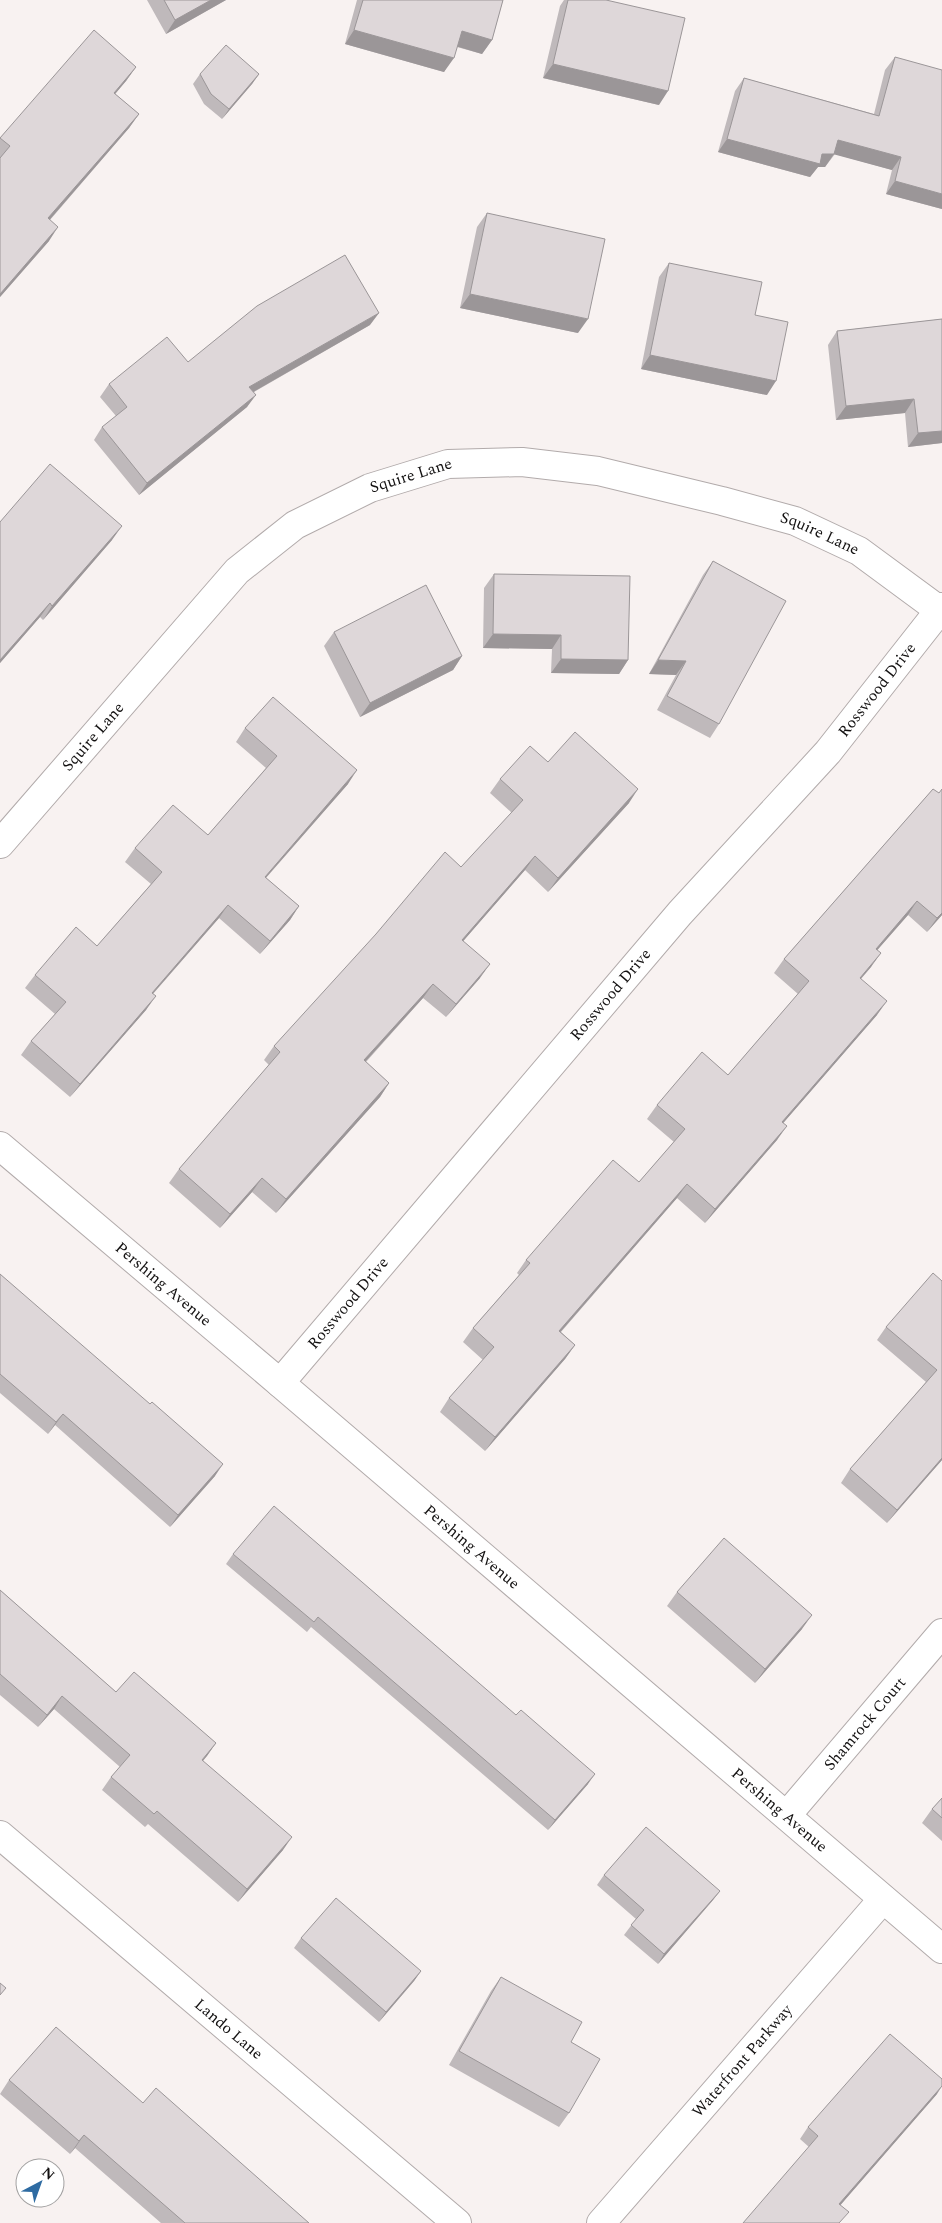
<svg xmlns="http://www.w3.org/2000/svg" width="942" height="2223" font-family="Spectral,serif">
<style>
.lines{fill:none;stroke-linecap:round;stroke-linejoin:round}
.minor-casing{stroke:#b2abab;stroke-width:30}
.tertiary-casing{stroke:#b2abab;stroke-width:30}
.minor{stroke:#fff;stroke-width:28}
.tertiary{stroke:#fff;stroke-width:28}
.wall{fill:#bfb9bb}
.shaded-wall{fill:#9b9698}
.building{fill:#ded7d9;stroke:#9b9698}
.labels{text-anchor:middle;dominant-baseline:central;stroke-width:5;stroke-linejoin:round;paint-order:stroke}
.street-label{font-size:16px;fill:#131111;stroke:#fff}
</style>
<rect width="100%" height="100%" fill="#f8f2f1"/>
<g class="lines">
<defs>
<g id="minor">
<path id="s1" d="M0 844 237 571 295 525 370 488 448 464 522 462 598 471 722 501 795 521 859 551 939 610"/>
<path id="s2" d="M280 1383 680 913 828 752 942 607"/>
<path id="s3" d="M787 1815 942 1633"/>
<path id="s4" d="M0 1835 457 2223"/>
<path id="s5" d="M601 2223 883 1899"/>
</g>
<g id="tertiary">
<path id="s6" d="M0 1146 280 1383 942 1949"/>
</g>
</defs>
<!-- minor casing -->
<use href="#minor" class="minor-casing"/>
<!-- tertiary casing -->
<use href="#tertiary" class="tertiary-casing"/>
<!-- minor -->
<use href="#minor" class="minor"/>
<!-- tertiary -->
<use href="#tertiary" class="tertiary"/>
</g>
<!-- wall -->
<path class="wall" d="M147 0H226L166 34Z
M357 0H503L492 40 482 54 457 47 444 72 345 44Z
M564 0H606L659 105 543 78 560 6Z
M895 57 942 209 886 194 892 170 835 154 825 167H818L810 177 718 152 735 91 744 78 874 114 885 70Z
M136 67 126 81 115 94 139 114 129 128 50 220 49 241 0 297V138Z
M200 74H259L252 84 222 119 204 104 193 84Z
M487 213 578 333 460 308 477 227Z
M669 263 755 315 767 395 641 369 659 277Z
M942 319V443L908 447 905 413 836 420 828 345 837 331Z
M370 325 254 392 247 407 139 495 94 440 102 427 116 416 100 397 109 384 188 362Z
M0 522 112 540 43 620 40 617 0 663Z
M713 561 719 724 710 738 657 710 676 675 649 674 703 575Z
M494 574 628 660 619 674 551 673 552 649 483 648 484 588Z
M334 632 462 656 453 670 360 717 324 646Z
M245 728 348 784 266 878 299 906 290 920 260 954 219 918 153 994 146 1010 70 1097 21 1055 31 1041 55 1014 25 988 35 975 97 946 151 884 125 862 135 848 208 835 266 768 236 742Z
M548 762 629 803 548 892 525 870 463 941 480 978 446 1017 423 998 366 1062 389 1083 380 1097 276 1213 252 1192 220 1228 169 1183 179 1169 269 1065 264 1060 274 1046 461 867 512 813 490 793 500 779Z
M933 789 942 915 927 932 908 915 877 950 871 967 861 979 877 1015 783 1123 777 1140 705 1223 677 1198 561 1332 575 1345 565 1359 485 1451 440 1412 449 1398 483 1360 463 1342 473 1328 519 1275 517 1273 526 1260 639 1182 674 1142 647 1119 657 1105 728 1075 798 994 774 973 784 959Z
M0 1274 215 1476 170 1527 55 1425 48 1434 0 1393Z
M942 1281V1460L887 1523 841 1483 850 1469 926 1382 877 1340 886 1327Z
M233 1554 588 1784 548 1830 311 1627 307 1632 226 1564Z
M0 1590 116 1692 216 1743 203 1761 283 1850 238 1902 148 1824 145 1827 102 1790 111 1777 120 1767 54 1709 38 1727 0 1695Z
M677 1592 802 1629 755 1683 667 1606Z
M942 1798V1841L922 1823 932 1809Z
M604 1875 720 1891 713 1900 658 1964 624 1935 636 1919 597 1885Z
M301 1938 421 1971 414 1981 379 2022 294 1948Z
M501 1977 571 2042 569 2113 559 2127 449 2065 491 1991Z
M9 2080 143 2103 309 2223H161L75 2148 70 2154 0 2094Z
M937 2094 840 2205 809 2147 800 2139 808 2127Z"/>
<!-- shaded-wall -->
<path class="shaded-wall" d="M211 0H226L166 34 175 20Z
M354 30 454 58 444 72 345 44Z
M462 31 492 40 482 54 452 45Z
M553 64 668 91 659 105 543 78Z
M136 67 126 81 104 107 114 93Z
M259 74 252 84 222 119 229 109Z
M139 114 129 128 39 232 48 218Z
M727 139 834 154 825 167H818L810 177 718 152Z
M838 140 901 157 892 170 829 153Z
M895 181 942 194V209L886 194Z
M58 227 49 241 0 297V294Z
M470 294 588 319 578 333 460 308Z
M379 313 370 325 241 399 249 387Z
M650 355 776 381 767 395 641 369Z
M256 395 247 407 139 495 147 483Z
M914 399 905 413 836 420 846 406Z
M942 431V443L908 447 918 433Z
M122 526 112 540 43 620 52 606Z
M50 603 40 617 0 663V660Z
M493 634 561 635 552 649 483 648Z
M462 656 453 670 360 717 370 703Z
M561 659 628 660 619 674 551 673Z
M658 660 686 661 676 675 649 674Z
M357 770 348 784 255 890 265 877Z
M638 789 629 803 548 892 558 878Z
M535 856 525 870 452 954 462 940Z
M917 901 908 915 866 963 876 949Z
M228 905 219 918 142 1006 152 993Z
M299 906 290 920 260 954 270 941Z
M942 913V915L927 932 937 918Z
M881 953 871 967 850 991 860 978Z
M490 964 480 978 446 1017 456 1004Z
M433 984 423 998 354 1074 364 1060Z
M156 996 146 1010 70 1097 80 1084Z
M887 1001 877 1015 772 1136 782 1122Z
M389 1083 380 1097 276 1213 286 1199Z
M787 1126 777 1140 705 1223 715 1209Z
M262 1178 252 1192 220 1228 230 1214Z
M687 1184 677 1198 549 1345 559 1331Z
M575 1345 565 1359 485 1451 495 1437Z
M63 1414 55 1425 48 1434 56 1422Z
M942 1458V1460L887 1523 897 1510Z
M223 1464 215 1476 170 1527 178 1515Z
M812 1615 802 1629 755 1683 765 1669Z
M62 1696 54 1709 38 1727 47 1715Z
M216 1743 207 1756 193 1772 202 1760Z
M595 1774 588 1784 548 1830 555 1820Z
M292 1837 283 1850 238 1902 247 1889Z
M720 1891 713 1900 658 1964 664 1954Z
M421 1971 414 1981 379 2022 386 2012Z
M942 2086 937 2094 831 2216 839 2204Z
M84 2135 75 2148 70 2154 79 2141Z"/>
<!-- building -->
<path class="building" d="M164 0H211L175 20Z
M363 0H503L492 40 462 31 454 58 354 30Z
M568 0H606L685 18 668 91 553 64Z
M94 30 136 67 114 93 139 114 48 218 58 227 0 294V158L10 146 0 138Z
M226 45 259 74 229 109 211 94 200 74Z
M895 57 942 70V194L895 181 901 157 838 140 834 154H822L820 164 727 139 744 78 879 116Z
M487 213 605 239 588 319 470 294Z
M345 255 379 313 249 387 256 395 147 483 102 427 127 407 109 384 167 337 188 362 257 306Z
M669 263 762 282 755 315 788 322 776 381 650 355Z
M942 319V431L918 433 914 399 846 406 837 331Z
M50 464 122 526 52 606 50 603 0 660V522Z
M713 561 786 601 719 724 667 696 686 661 658 660Z
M494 574 630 576 628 660 561 659V635L493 634Z
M426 585 462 656 370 703 334 632Z
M273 697 357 770 265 877 299 906 270 941 228 905 152 993 156 996 80 1084 31 1041 66 1002 35 975 76 927 97 946 162 872 135 848 173 805 208 835 277 756 245 728Z
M575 732 638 789 558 878 535 856 462 940 490 964 456 1004 433 984 364 1060 389 1083 286 1199 262 1178 230 1214 179 1169 280 1052 274 1046 376 934 445 852 461 867 523 800 500 779 530 746 548 762Z
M933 789 939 793 942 789V913L937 918 917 901 876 949 881 953 860 978 887 1001 782 1122 787 1126 715 1209 687 1184 559 1331 575 1345 495 1437 449 1398 494 1347 473 1328 530 1263 526 1260 613 1160 639 1182 685 1129 657 1105 702 1052 728 1075 809 981 784 959Z
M933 1273 942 1281V1458L897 1510 850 1469 937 1370 886 1327Z
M0 1274 150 1404 152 1402 223 1464 178 1515 63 1414 56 1422 0 1374Z
M274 1506 516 1715 521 1710 595 1774 555 1820 318 1617 314 1622 233 1554Z
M724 1538 812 1615 765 1669 677 1592Z
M0 1590 116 1692 134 1672 216 1743 202 1760 292 1837 247 1889 157 1811 154 1814 111 1777 130 1755 62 1696 47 1715 0 1674Z
M942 1798V1818L932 1809Z
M646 1827 720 1891 664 1954 631 1925 644 1910 604 1875Z
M336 1898 421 1971 386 2012 301 1938Z
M501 1977 582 2022 571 2042 600 2059 569 2113 459 2051Z
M0 1983 6 1988 0 1995Z
M56 2027 143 2103 156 2088 309 2223H185L84 2135 79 2141 9 2080Z
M890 2034 942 2079V2086L839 2204 849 2212 839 2223H743L818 2136 808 2127Z"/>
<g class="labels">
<!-- street labels -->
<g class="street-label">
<text stroke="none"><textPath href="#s1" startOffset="562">Squire Lane</textPath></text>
<text stroke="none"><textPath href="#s1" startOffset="982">Squire Lane</textPath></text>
<text stroke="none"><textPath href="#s2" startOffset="915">Rosswood Drive</textPath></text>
<text stroke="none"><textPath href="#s1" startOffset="142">Squire Lane</textPath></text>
<text stroke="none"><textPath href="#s2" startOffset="510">Rosswood Drive</textPath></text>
<text stroke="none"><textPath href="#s6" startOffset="214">Pershing Avenue</textPath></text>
<text stroke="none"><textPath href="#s2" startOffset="105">Rosswood Drive</textPath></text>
<text stroke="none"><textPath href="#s6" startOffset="619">Pershing Avenue</textPath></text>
<text stroke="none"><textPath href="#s3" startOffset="120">Shamrock Court</textPath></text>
<text stroke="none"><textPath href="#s6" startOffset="1024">Pershing Avenue</textPath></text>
<text stroke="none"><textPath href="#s4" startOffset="300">Lando Lane</textPath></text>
<text stroke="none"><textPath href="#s5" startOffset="215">Waterfront Parkway</textPath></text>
</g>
</g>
<!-- north arrow -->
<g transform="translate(40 2183) rotate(41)"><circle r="24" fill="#ffffff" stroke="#a1a0a0"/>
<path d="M0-4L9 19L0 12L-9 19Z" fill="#2e6ba2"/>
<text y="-8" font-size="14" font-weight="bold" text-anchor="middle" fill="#131111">N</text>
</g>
</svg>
